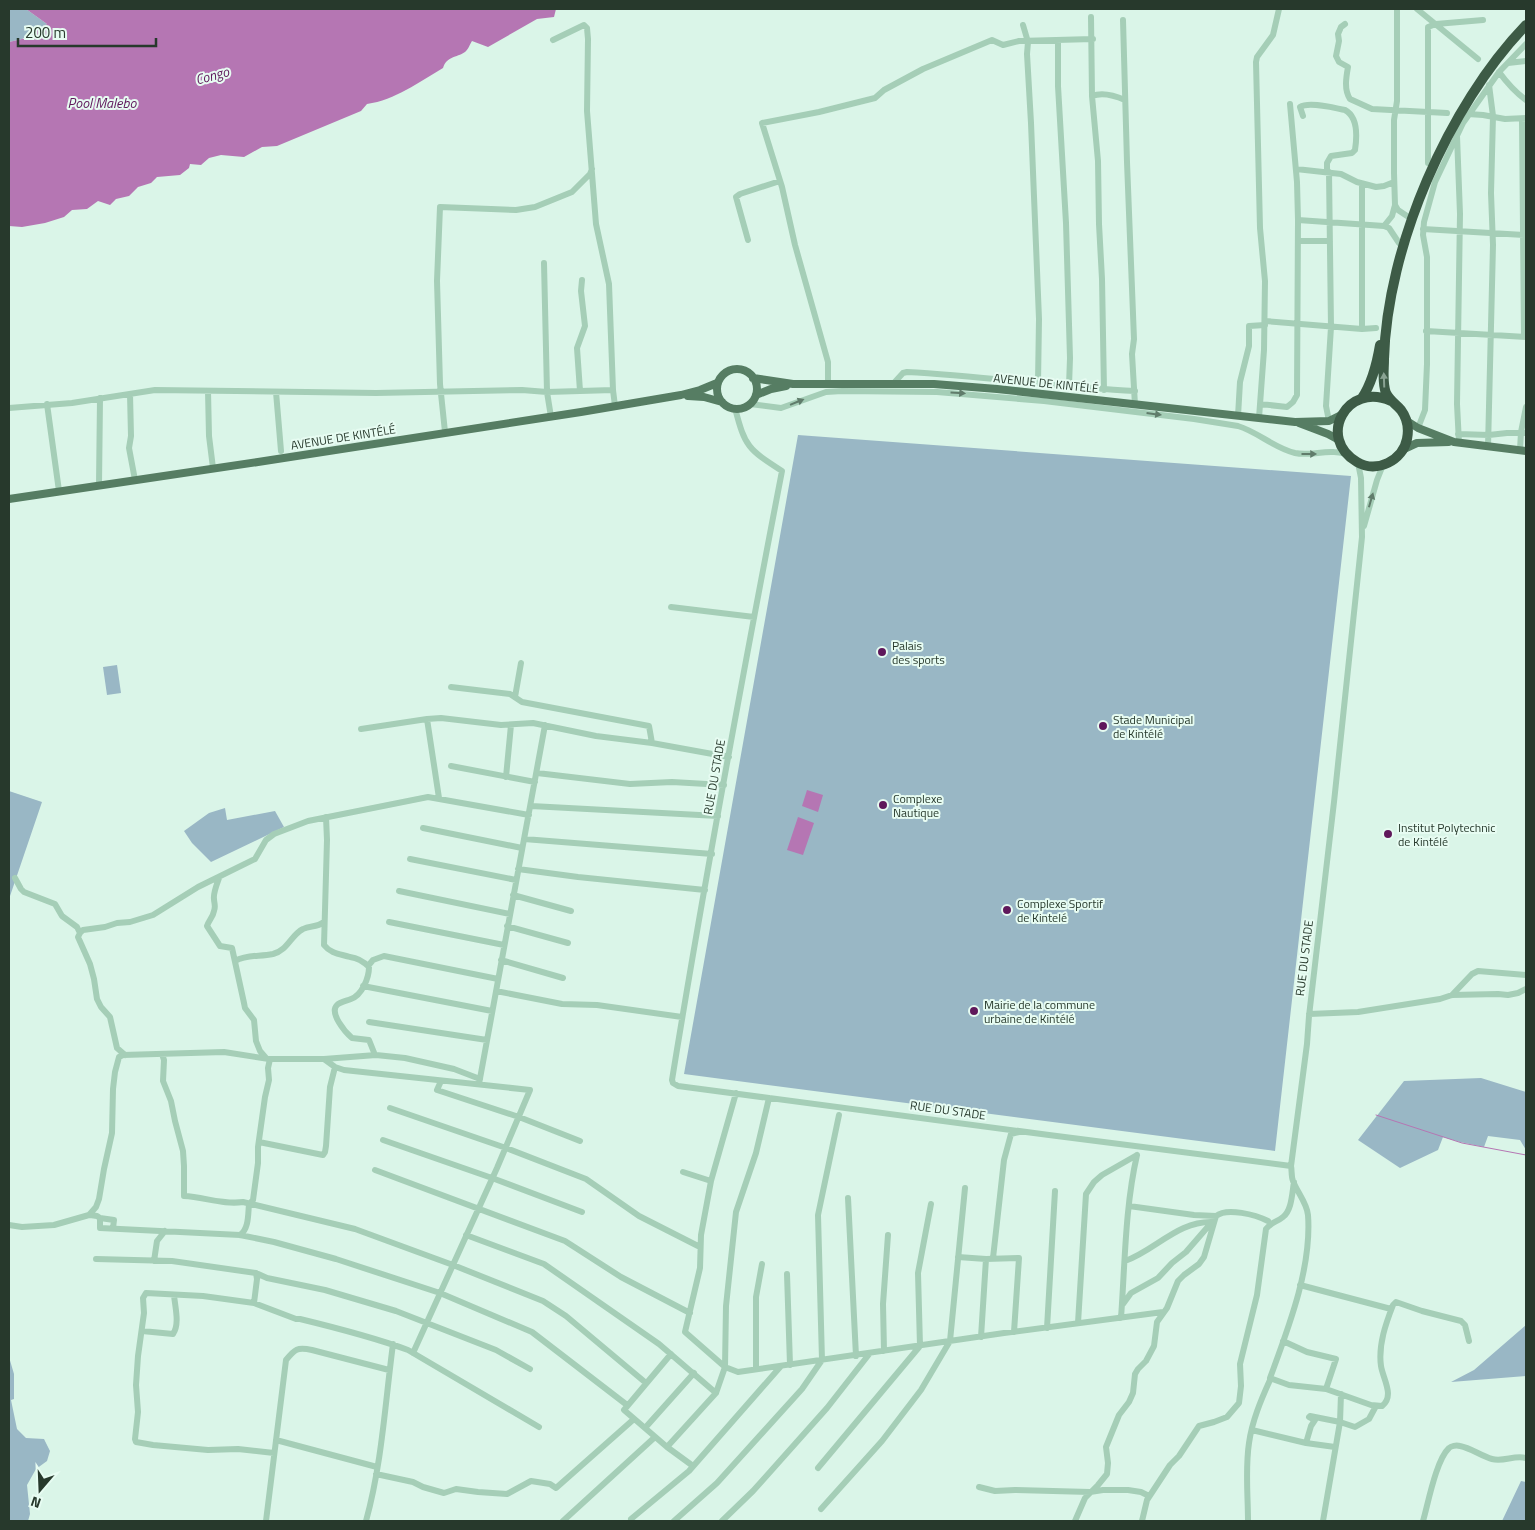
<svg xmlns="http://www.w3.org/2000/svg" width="1535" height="1530" font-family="'Titillium Web',sans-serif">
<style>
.green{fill:#99b7c5}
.water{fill:#b576b3}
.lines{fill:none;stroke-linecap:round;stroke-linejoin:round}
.stream{stroke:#b576b3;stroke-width:1}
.minor{stroke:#a5ceb7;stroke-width:6}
.major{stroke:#567d63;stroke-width:8}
.highway{stroke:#3d5b46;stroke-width:10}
.oneway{fill:#8aa393}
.oneway2{fill:#607c6b}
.poi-dot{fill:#5f185b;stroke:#e7fcf2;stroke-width:2}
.labels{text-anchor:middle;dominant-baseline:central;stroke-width:4;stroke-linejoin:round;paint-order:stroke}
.street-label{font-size:12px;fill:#27392c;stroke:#e7fcf2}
.poi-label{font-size:12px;fill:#27392c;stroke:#e7fcf2;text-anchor:start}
.water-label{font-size:14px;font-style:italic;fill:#5f185b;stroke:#e7fcf2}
</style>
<rect width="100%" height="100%" fill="#daf5e8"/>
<!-- green -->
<path class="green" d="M9 9H26L47 24 22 39 9 42Z
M798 435 1351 476 1275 1151 684 1074Z
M117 665 121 693 107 695 103 667Z
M9 791 42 802 9 899Z
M225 808 227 820 275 811 284 827 211 862 192 843 184 831 209 813Z
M1481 1078 1526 1092V1150L1520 1140 1488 1136 1484 1147 1460 1142 1443 1137 1438 1150 1400 1168 1358 1140 1404 1081Z
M1526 1325V1376L1451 1382 1474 1370Z
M9 1357 14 1374V1399L11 1400 17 1429 26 1438 44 1439 50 1451 47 1461 36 1469 27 1485 30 1514 28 1521H9Z
M1521 1481 1526 1482V1521H1502Z"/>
<!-- water -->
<path class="water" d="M26 9H556L554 17 537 19 488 47 472 41C470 44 468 50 465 52 456 58 447 56 443 68 419 82 395 100 367 104L361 111 277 146 262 147 244 157 221 155 209 158 201 165 190 164 189 168 180 175 157 177 151 183 138 187 129 196 116 199 110 205 98 201 87 209 72 210 64 217 45 223 22 227 9 226V42L22 39 47 24Z
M807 790 823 795 818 812 802 806Z
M798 817 814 823 803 855 787 850Z"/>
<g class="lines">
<!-- stream -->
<path class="stream" d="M1376 1115 1462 1143 1526 1155"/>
<!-- minor -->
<path class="minor" d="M1417 9 1478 59
M1091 17 1092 96 1098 161 1099 224 1102 279 1104 390
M1123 20 1127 162 1134 339 1132 354 1135 405
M1345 24 1341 27 1338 34 1339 41 1336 56 1339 62 1348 67C1346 78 1344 90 1350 99L1372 109 1447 113
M1023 25 1028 42 1027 54 1031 123 1039 319 1038 383
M553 40 584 25 587 28 588 39 587 111 589 136 596 224 609 284 613 390 615 406
M1058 41V86L1066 223 1070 358 1069 386
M1508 63 1526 61
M1499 72C1507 83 1515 92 1526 100
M1092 96C1102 92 1116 96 1125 100
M1468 114 1483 115 1505 119 1526 118
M1303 116 1300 107C1309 101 1334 108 1345 110 1358 117 1357 137 1355 150L1352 153 1331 156 1327 163V172
M1522 119 1524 337
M1457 136 1460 214 1457 404 1459 443
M1428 163V27L1436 24 1483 20
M1296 169 1341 174 1357 182 1376 187 1384 186 1394 182
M1395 205 1398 210 1407 216
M1298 220 1384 226 1389 228 1399 243
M1384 226 1392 216 1395 205 1394 173V120L1397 101V9
M1423 229 1524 235
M748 240 736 197 740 194 780 181
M1298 241H1330
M544 263 547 392 613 390
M1265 321 1362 329 1376 328
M1362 329V184
M1426 331 1526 337
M828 384V362L795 245 782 187 762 123 819 112 875 98 884 90 923 69 992 40 1003 45 1019 41 1093 39
M893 384 903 373 907 372C983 376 1059 387 1135 391
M208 391 209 436 213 468
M580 391 577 348 585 326 581 291 582 280
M276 392 281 451
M130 394 131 436 129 448 135 480
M47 404 59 491
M750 404 781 408 826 392 842 391 937 392 1044 401 1194 419 1238 426C1258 432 1274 448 1295 453 1309 456 1321 451 1334 452 1338 452 1342 453 1346 454
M1260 404 1287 407 1293 402 1297 395 1298 220 1297 182 1290 104
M9 408 72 403 155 390 376 393 522 390 547 392 551 417
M735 408C745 447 748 449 782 471 743 673 705 877 672 1080L673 1083 678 1086 1049 1135 1291 1166
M1238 416 1240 382 1249 346V326L1265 325
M1259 418 1264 350 1265 281 1260 228 1256 62 1257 57 1273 35 1279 9
M1329 421 1326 406 1331 327 1329 172
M1418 428 1425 410 1427 364V257L1423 235 1424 222 1435 182 1463 123 1499 72 1526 44
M445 432 440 384 437 281 440 207 516 210 535 207 572 192 590 174 592 169
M1458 434 1489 435 1507 433H1526
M1488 447 1493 245 1491 193 1493 116 1489 85
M1520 450 1521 432 1526 407
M99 485 100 398
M1364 526 1377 480 1383 465
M671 607 754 617
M451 687 510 694 522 702 649 726 652 743
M515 697 521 663
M427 719 439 798
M361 729 427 719 441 718 501 725 533 723 596 736 652 743 729 757
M451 766 535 782
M537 773 630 784 672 782 724 785
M506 777 511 725
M531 806 718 816
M326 817 327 840 324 945C331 954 340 954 350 957 358 958 364 962 369 967 369 978 362 995 351 999 346 1001 340 1002 337 1005 329 1013 345 1032 352 1038L369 1040 375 1055
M423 828 522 848
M524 839 712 854
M410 859 516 880
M518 869 578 877 705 890
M15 878 21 889 24 892 55 904 62 916 77 927 80 933
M219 878C217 884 213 893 214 899 214 903 216 906 214 911 213 917 209 920 207 926L220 946 232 948 244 1003 245 1008 254 1020 256 1041 260 1051 266 1058
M399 891 510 914
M513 895 571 911
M389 922 504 945
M507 926 568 943
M501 960 563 978
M235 961C248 954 259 957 273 954 288 950 291 935 303 929 310 925 316 928 324 922
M368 966 373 960 384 956 498 979
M363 986 492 1011
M496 991 562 1004 597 1005 682 1017
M1452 995 1472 974 1478 971 1526 975
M1309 1014 1358 1012 1440 999 1452 995 1498 994 1508 995 1518 993 1526 989
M369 1022 487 1040
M162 1054 164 1060 163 1081 171 1101 175 1121 183 1151 184 1166V1196C204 1197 224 1205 243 1202L355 1229 453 1265 543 1301 566 1316 646 1383
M125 1055 117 1048 110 1017 101 1007 97 999 94 979 90 964 78 937 80 933 83 930 105 927 117 923 130 922 153 915 198 887 255 859 266 840 274 834 308 821 428 797 529 815
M324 1059 376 1055 405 1058 454 1069 480 1079
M441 1081 437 1090 519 1117 580 1141
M479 1084 545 725
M736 1093 711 1181 701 1235 700 1268 685 1332 725 1367 738 1372 1004 1333 1163 1312
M390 1108 506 1148 586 1179 639 1216 700 1247
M383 1140 492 1178 582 1212
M259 1142 323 1155 325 1152 326 1146 330 1087 335 1067
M375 1170 565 1241 621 1277 690 1313
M683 1172 711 1181
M848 1198 856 1356
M1129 1206 1194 1215 1216 1216
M90 1215 97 1216 100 1218V1228L240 1235 274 1242 336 1259 440 1293 532 1332 627 1405
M100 1218 114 1220 113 1228
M9 1225 22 1227 54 1225 89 1215 96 1207 99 1199 104 1169 112 1133 113 1089 115 1072 119 1057 123 1055 224 1052 269 1059H324L335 1067 344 1070 530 1090 497 1168 413 1353
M240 1235C249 1229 248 1214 249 1204L253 1200 258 1163V1147L265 1097 269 1080 268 1068 270 1059
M466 1235 544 1264 659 1344 716 1393
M958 1257 986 1259 1019 1258 1014 1332
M993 1258 1004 1160 1011 1134 1019 1132
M96 1259 172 1261 256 1273 267 1278 325 1290 396 1311 496 1350 530 1369
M154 1261 157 1241 165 1231
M1125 1261C1156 1250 1178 1220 1214 1222
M787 1274 790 1365
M1300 1285 1391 1309
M254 1303 257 1279 256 1273
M1123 1304 1131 1293 1158 1278 1172 1263 1186 1252 1212 1222
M1121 1318C1125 1264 1125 1207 1137 1155
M1078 1323 1086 1194 1094 1182 1102 1175 1137 1155
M1047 1328 1055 1191
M142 1331 173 1334C180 1324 175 1307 174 1295
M981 1337 986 1259
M1283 1341 1307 1352 1336 1359 1326 1389
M884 1351 883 1304 888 1235
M671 1354 624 1410 667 1447 716 1393 725 1367 726 1306 736 1212 756 1153 769 1098
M756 1369V1297L762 1264
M1270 1378 1289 1385 1326 1389 1371 1405 1382 1406C1395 1396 1383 1379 1381 1366 1378 1345 1386 1323 1393 1305L1396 1302 1422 1311 1461 1321 1465 1325 1469 1341
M645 1428 694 1373
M1252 1430 1306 1443 1335 1447
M276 1440 377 1467
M1306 1443 1311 1426 1315 1420 1309 1417 1310 1416 1340 1422 1355 1427 1369 1419 1376 1406
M667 1447 693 1466
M274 1453 238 1449 208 1450 153 1445 136 1442 135 1439 138 1412 136 1385 138 1356 144 1313 143 1298 146 1293 203 1296 254 1303 296 1319H300C337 1328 373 1337 408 1350L539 1427
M818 1468 920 1346 918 1273 931 1204
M376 1474 413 1482 423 1487 444 1493 456 1489 478 1492 507 1494 531 1481 550 1484 556 1488 634 1419
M979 1487 995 1491 1015 1490 1090 1492 1103 1490H1128L1141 1492 1149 1496
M821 1509 882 1441 921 1390 950 1341 965 1188
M631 1519 689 1471 781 1366
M266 1521 286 1360C295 1349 297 1347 312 1350L389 1370
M366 1521C382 1463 385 1404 393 1344
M563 1521 655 1437
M674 1521 717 1483 802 1389 822 1360 818 1215 839 1115
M722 1521 753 1491 827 1408 870 1353
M1075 1521 1085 1498 1098 1485 1107 1474 1108 1463 1106 1447 1119 1415 1129 1402 1133 1393 1135 1374 1138 1369 1146 1361 1154 1346 1157 1322 1167 1308 1178 1281 1184 1275 1199 1264 1204 1257 1216 1216C1227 1207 1256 1215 1268 1221
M1142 1521 1147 1500 1170 1465 1179 1456 1199 1426 1214 1422 1227 1417 1239 1403 1241 1386 1240 1364 1257 1295 1266 1229C1271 1222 1277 1222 1283 1217 1292 1210 1292 1193 1294 1182
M1248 1521C1248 1495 1245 1469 1249 1443 1252 1421 1261 1400 1270 1380V1378C1288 1329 1312 1268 1308 1215 1307 1203 1297 1192 1293 1181 1291 1176 1292 1170 1291 1166L1307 1044 1309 1016 1334 802 1362 537 1361 478 1358 463
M1323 1521 1340 1422 1341 1394
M1423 1521C1428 1504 1436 1460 1449 1448 1451 1446 1456 1445 1460 1446 1471 1448 1481 1456 1492 1459 1504 1462 1514 1455 1526 1458"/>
<!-- major -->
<path class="major" d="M717 389a20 20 0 1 1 40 0a20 20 0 1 1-40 0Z
M753 378 793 384H934L997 389 1295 422 1329 421 1341 415
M756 395 771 389 786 386
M688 396 704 397 722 402
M1407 421 1418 428 1454 442 1526 451
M1299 423 1328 434 1339 440
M1404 449 1417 443 1449 442
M9 499 258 462 581 412 681 395 700 390 717 383"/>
<!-- highway -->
<path class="highway" d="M1362 398C1372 383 1377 363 1380 345
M1391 401C1347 381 1316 438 1357 462 1377 474 1403 460 1407 439 1409 429 1407 418 1401 410 1396 404 1390 401 1386 393 1382 383 1384 370 1384 359 1387 247 1448 106 1526 25"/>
</g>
<!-- one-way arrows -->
<defs><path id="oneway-solid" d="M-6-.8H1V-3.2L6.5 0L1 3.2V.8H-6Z" transform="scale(1.25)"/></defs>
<use class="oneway" href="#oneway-solid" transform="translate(1384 380) rotate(-92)"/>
<g class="oneway2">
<use href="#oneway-solid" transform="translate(958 393) rotate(4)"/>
<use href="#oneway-solid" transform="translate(797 402) rotate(-22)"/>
<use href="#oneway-solid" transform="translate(1154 414) rotate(7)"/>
<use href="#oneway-solid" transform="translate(1309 454)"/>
<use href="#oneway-solid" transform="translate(1371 500) rotate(-74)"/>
</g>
<!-- markers -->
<g class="poi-dot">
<circle cx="882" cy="652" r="5"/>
<circle cx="1103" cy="726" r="5"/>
<circle cx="883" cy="805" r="5"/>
<circle cx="1388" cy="834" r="5"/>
<circle cx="1007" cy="910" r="5"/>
<circle cx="974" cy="1011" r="5"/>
</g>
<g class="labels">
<!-- street labels -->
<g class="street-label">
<text transform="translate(1046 383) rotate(6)">AVENUE DE KINTÉLÉ</text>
<text transform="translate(343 437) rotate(-9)">AVENUE DE KINTÉLÉ</text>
<text transform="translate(714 777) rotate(-80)">RUE DU STADE</text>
<text transform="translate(1304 958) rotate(-83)">RUE DU STADE</text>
<text transform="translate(948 1110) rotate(8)">RUE DU STADE</text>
</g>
<!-- poi labels -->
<g class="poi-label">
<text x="892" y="645">Palais<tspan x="892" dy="14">des sports</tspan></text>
<text x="1113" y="719">Stade Municipal<tspan x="1113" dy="14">de Kintélé</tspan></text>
<text x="893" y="798">Complexe<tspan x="893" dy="14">Nautique</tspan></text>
<text x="1398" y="827">Institut Polytechnic<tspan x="1398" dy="14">de Kintélé</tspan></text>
<text x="1017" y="903">Complexe Sportif<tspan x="1017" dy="14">de Kintelé</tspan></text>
<text x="984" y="1004">Mairie de la commune<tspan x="984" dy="14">urbaine de Kintélé</tspan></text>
</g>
<!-- water labels -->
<g class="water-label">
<text transform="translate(212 75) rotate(-15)">Congo</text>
<text x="102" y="102">Pool Malebo</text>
</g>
</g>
<!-- border -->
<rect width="1535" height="1530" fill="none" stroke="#27392c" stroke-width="20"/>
<!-- north arrow -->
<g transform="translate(40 1490) rotate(199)" stroke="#e7fcf2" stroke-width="4" paint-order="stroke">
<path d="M0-4L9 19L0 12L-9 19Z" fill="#27392c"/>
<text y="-8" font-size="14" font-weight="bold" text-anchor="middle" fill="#27392c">N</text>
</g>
<!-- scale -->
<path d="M18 38v8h138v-8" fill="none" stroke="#27392c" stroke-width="2.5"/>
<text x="25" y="38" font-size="15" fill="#27392c" stroke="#e7fcf2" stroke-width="4" paint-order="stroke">200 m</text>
</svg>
